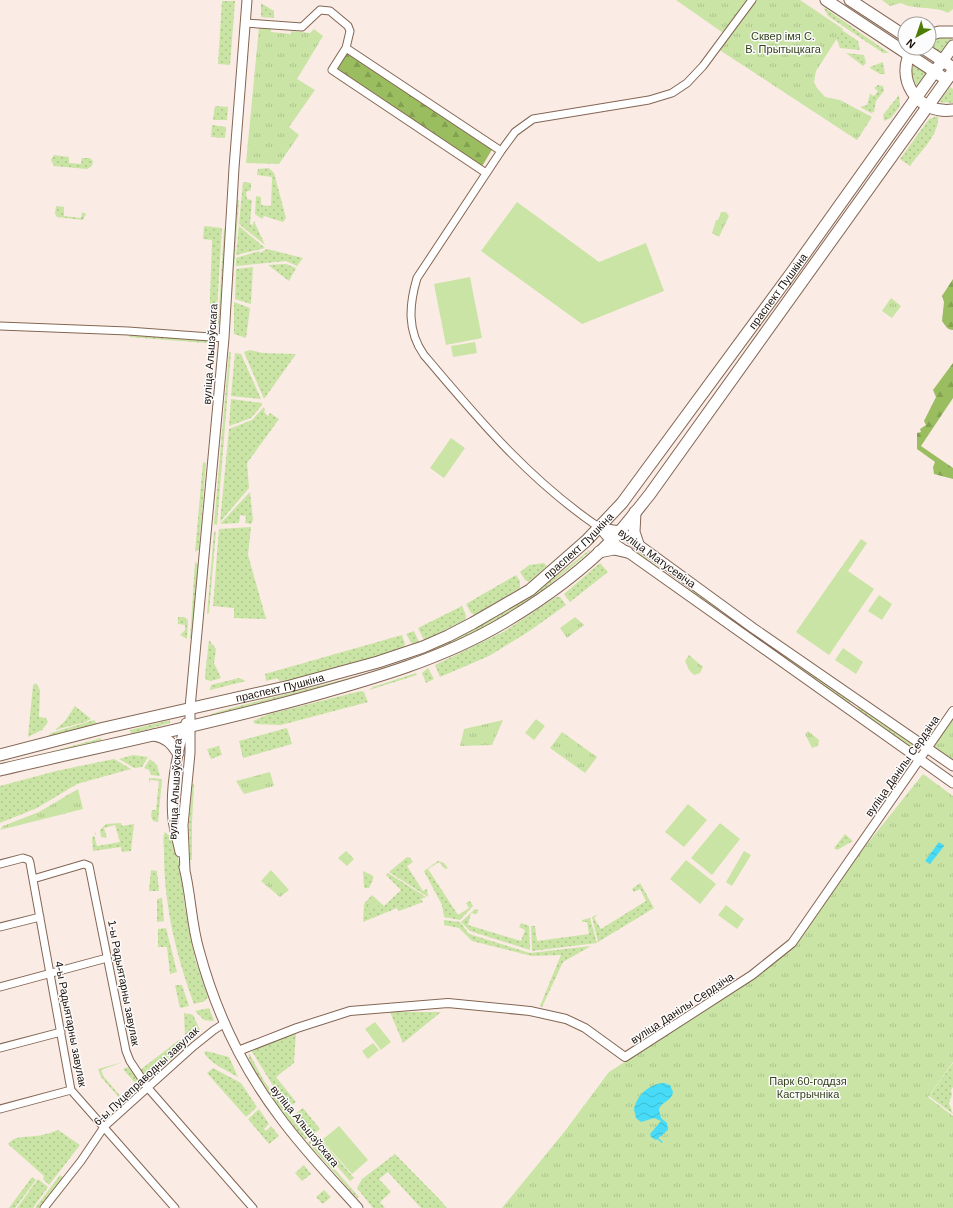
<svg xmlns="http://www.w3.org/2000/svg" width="953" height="1208" font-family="Arial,sans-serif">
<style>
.grass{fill:url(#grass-dots)}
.forest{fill:url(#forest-firs)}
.park{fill:url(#park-tufts)}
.garden{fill:#c9e4a4}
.water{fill:url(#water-waves)}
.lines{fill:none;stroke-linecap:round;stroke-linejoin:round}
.stream{stroke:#47dbf7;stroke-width:1.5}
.minor-casing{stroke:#846654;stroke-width:9}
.tertiary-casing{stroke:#846654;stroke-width:10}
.secondary-casing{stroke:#846654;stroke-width:11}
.primary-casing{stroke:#846654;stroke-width:13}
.minor{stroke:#fff;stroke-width:7}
.tertiary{stroke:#fff;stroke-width:8}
.secondary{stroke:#fff;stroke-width:9}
.primary{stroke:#fff;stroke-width:11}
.labels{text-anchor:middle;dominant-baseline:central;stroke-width:3;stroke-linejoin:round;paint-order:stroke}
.park-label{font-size:11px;fill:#33411b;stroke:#fcfcfc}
.street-label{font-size:11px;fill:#1b1009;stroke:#fcfcfc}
</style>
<defs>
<pattern id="grass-dots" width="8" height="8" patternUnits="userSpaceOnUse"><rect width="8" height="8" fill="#c9e4a4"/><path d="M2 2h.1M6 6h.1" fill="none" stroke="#acc38c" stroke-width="1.8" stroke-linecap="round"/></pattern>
<pattern id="forest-firs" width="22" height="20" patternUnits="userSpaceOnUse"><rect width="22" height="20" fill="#9abd60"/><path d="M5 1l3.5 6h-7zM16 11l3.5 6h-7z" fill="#84a152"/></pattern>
<pattern id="park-tufts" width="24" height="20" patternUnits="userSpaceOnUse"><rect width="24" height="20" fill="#c9e4a4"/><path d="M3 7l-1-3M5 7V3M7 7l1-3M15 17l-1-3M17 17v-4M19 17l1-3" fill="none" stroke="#acc38c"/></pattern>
<pattern id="water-waves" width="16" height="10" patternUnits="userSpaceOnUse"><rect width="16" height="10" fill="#47dbf7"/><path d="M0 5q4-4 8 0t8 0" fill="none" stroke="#3ebbd2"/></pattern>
</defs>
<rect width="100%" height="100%" fill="#faece4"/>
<!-- grass -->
<path class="grass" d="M222 1H235L230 65 218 64Z
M261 3 274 11V18L261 17Z
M825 8 889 53H883L828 16 824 9Z
M830 22 858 41 860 50 840 48Z
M941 37 952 38 944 52 941 53 929 44V41Z
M846 53 864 55 866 63 863 66Z
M883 62 885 74H880L870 68V67Z
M914 64 927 73 918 86 916 85 911 72Z
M878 85 883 86 884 91 876 101 874 112 871 113 860 107 867 105 870 94 874 96 878 91 874 88Z
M950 87 953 89V103L939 102Z
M899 95 900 106 891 118 884 121 883 115Z
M215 106 228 107 227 120H213Z
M938 116C940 134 920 152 910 166L900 159 929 119Z
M212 125 226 127 225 138 211 137Z
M54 155 69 157V163L81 164 82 158H90L93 161 92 166 87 169 54 166 51 160Z
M269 168 274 173 286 218 283 222 264 216 262 219 255 214 256 196 261 197V205L271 206 272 177 257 175 258 169Z
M243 182 251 183V190L246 192 247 199 252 200 250 224 253 225 254 221 265 245 239 224Z
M239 200 231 310 237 201Z
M56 206 64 207V216L81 218 82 212 86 214 83 220 57 217 55 214Z
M204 226 222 228 216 326 209 328 212 240 203 239Z
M239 226 265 248 236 255Z
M224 228 226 231 220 323 218 325Z
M267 249 303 258 297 266 286 261 236 266V258L259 251 260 253Z
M286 264 296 268 289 281 268 265Z
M253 267 251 304 235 299 236 269Z
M234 302 250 308 246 338 234 334Z
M129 334 207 340 206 343 129 337Z
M250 350 263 353 296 354 264 399 244 352Z
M229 352H231L217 525 214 524Z
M235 353 241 354 261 399 231 396Z
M231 399 262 403V405L251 418 229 426Z
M264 407 265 410 264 412 268 416 270 413 279 419 247 463 249 488 220 522 229 429 252 420Z
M203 462 206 463 199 549 195 552Z
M250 492 253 520 251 524 245 523 246 516 240 515 239 523 220 524Z
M251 527 248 555 266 619 234 618V608L213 606 219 529Z
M216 531 209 613 207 614 214 532Z
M589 550 590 551C561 576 531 601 497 621 475 633 452 643 430 653L429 651C493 623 536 594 589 550Z
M637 551 686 588 700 594 719 608 717 612 635 554Z
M195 562 198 564 193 634 190 639Z
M544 563 547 566 529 582 525 580 520 572 529 565Z
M600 563 608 572 570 602 564 594Z
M516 575 520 581V588L475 615 471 613 466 604Z
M556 597H560L566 605 528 632 489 656 440 677 435 665 505 631Z
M462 606 466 615 465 620 424 640 418 628Z
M178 617H184L188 620 187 639 180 635 185 630V625L178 624Z
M414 631 419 642 412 644 406 634Z
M402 635 405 644 403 648 371 659 291 680 279 681 278 678 266 681 265 674Z
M209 640 216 649 214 663 221 678 211 681 206 680 205 676Z
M780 651 851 701 850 704 778 653Z
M424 654V656L365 675 211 716V714L235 707 365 674Z
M428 668 434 679 426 683 422 673Z
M416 673 417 675 369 690 373 687Z
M239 678 246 681 210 690 211 685Z
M36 683 40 690 39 717 46 718 48 722 42 730 28 737 33 685Z
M361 691 364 692 368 702 281 725 255 724 253 721 269 714Z
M75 706 91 719 85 722 55 730 65 721Z
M858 707 916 746 913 750 857 710Z
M94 720 99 726 44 740 51 733Z
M170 720V723L131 734 130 730Z
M287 728 292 744 243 758 239 741Z
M101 738 102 741 21 760Z
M219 746 222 755 211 759 207 749Z
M133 755 148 757 142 767 134 768 119 759Z
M114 759 131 769 77 784 37 808 0 823V786L56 771Z
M150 759 157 765 160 776 151 775 149 770 144 768Z
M149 778 162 779 158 822 153 821 151 816 152 810H156L159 781 150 780 149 783Z
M192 784H194L192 823V860H190L189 823Z
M121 823 122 826 134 824 131 851 122 852 121 847 93 851 92 838 96 832V834L94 835 97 846 120 842 115 825 104 828 107 838 101 837 100 830 106 824Z
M165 832 171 837 180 865 185 907 195 959 208 997 205 1001 194 1004C176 955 164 905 164 853 164 846 162 837 165 832Z
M845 834 853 841 837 850 834 848Z
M407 857 410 858 413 862 407 866 423 891 427 889 428 897 389 872Z
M438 861 444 863 448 868 445 869 439 862 428 869 458 915 469 908 466 903 470 901 473 906 460 920 444 917 442 905 424 871Z
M151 870 157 871 159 891H149Z
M363 871 373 876V880L369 888H364Z
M388 873 426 897 421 899 423 902 399 911 397 908 363 922 364 904 372 895 384 906 401 890 386 875Z
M640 883 654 908 598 942 592 917 598 914 594 918 601 929 646 901 640 889 634 892 632 889Z
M162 898 164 921 157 922V899Z
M475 909 478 910 477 914 471 913 468 925 521 941 525 930 519 927 521 923 529 926 530 950 470 931 461 922Z
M590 918 597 943 532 951 531 926H535L537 941 589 934 587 922H582V920Z
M444 920 460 922 469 934 530 953 591 946 563 962 542 1007 540 1006 561 955 532 956 472 941 459 928 444 925Z
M166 928 177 972 170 974 167 947H158V929Z
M175 985H182L189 1006 180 1008Z
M209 1008 214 1020 213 1021 204 1020 195 1011Z
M390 1012H441L403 1043Z
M184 1013 193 1015 201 1032 180 1050 185 1037Z
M296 1032 294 1063 276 1077 296 1102 289 1107 272 1084 251 1050Z
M179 1040H181L178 1053 147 1080 140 1070Z
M206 1051 229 1057 238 1077C228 1071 209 1063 204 1052Z
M249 1053 264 1081 307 1138 305 1140C295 1128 244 1065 249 1053Z
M123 1062 101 1070 104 1077 121 1097 136 1084 123 1069 131 1066 141 1084 123 1102 101 1077 98 1069Z
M953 1063V1087L951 1090 952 1095 949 1103 953 1114 929 1096Z
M213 1068 241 1083 257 1107 246 1117 207 1073Z
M303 1108 320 1129 312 1135 295 1114Z
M259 1109 269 1124 264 1129 266 1131 271 1126 279 1136 269 1144 248 1119Z
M58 1130 80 1145 49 1185 43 1179 44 1176 8 1144C16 1134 31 1138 42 1135 47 1134 53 1132 58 1130Z
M318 1136 354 1178 350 1181 314 1140Z
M310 1141 359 1197 357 1198 308 1143Z
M395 1154 440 1200 447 1208H421L388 1172 379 1179 391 1192 380 1202 385 1208H373L357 1188 362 1179Z
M304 1165 311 1174 302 1181 295 1173Z
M60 1175 63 1177 39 1208H35Z
M32 1177 36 1180 15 1208H9Z
M38 1179 48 1187 33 1208H17Z
M324 1190 331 1197 323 1204 316 1197Z"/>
<!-- forest -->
<path class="forest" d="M346 52 493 148 481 168 335 71Z
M953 279V330C947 330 945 325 942 321L944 302 942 296Z
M953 363V398L921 446 953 468V479L934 474 933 467 935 462 917 449V433L921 432 920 429 926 425 924 421 936 397 933 390Z"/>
<!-- park -->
<path class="park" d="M676 0H800L843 29 816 71 814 82 817 88 825 97 840 100 872 117 857 140 718 49 729 37Z
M882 0H953V9L948 13C933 5 916 11 901 3L890 6Z
M259 27 271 28V32L291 34V31L310 33 314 29 323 36 297 79 315 90 289 127 299 135 279 164 246 163Z
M721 212H726L729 216 719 237 712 233 716 220H718Z
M891 298 901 306 892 318 882 311Z
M575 617 584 625 567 638 560 628Z
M689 655 703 667 700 673 694 675 689 670 685 661Z
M953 716V761L932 746Z
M503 720 492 745 460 746 464 729Z
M808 731 819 740 818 746 812 748 805 734Z
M562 732 597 757 585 773 550 748Z
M270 772 274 786 244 794 236 781Z
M923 774 953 796V1062L928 1097 953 1116V1208H502L565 1131 609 1072 737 990 797 944 855 859Z
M78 789 83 809 0 830 3 826 39 812Z
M346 851 354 859 347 866 338 858Z
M271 870 289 890 280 897 261 881Z
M371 898 379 906 366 913V903Z"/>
<!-- garden -->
<path class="garden" d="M517 202 599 262 646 243 664 291 582 324 481 251Z
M470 277 482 338 446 345 434 284Z
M475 342 477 353 453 357 451 346Z
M451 438 465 448 444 478 430 468Z
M861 539 867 543 848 571 874 589 829 655 796 632Z
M879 595 892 604 882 620 868 611Z
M843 648 863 662 856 674 835 660Z
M536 719 545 726 534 740 525 733Z
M688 804 707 820 684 847 665 832Z
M720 823 740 839 712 875 691 858Z
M744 851 751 855 732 886 726 882Z
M686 860 716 884 700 904 670 879Z
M726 905 744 919 737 929 718 915Z
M375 1022 391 1042 381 1050 365 1029Z
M373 1043 379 1050 368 1059 362 1051Z
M339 1126 368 1160 352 1174 322 1140Z"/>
<!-- water -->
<path class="water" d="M939 842 944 846 930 864 925 861Z
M664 1083 670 1085 673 1092C672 1101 661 1102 659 1109 659 1112 661 1116 661 1118L667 1123 668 1130 656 1140 651 1137 650 1134 661 1121 654 1118 641 1122 636 1118 634 1109C637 1095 649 1084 664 1083Z"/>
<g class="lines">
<!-- stream -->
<path class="stream" d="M658 1139 662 1142"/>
<defs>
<path id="minor" d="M245 23 302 27 320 10 330 11 348 26 350 31 346 48 332 70 486 173
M346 48 501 151
M0 326 128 331 224 338
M600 528C529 480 478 419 424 355 407 331 409 305 417 278L501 151 515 132 533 119 649 100 672 93 687 83 703 66 752 0
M0 864 23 858 29 860 30 863 71 1090 175 1208
M33 879 84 864 89 866 126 1051 130 1061 148 1088 253 1208
M0 927 40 917
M0 987 107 958
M0 1048 61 1032
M0 1109 71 1090
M44 1208 81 1161 104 1127 194 1046 214 1030 225 1023"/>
<path id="tertiary" d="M238 1051 297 1028 350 1011 448 1003 530 1011 566 1019 585 1028 625 1057 752 975 792 943 953 711"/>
<path id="secondary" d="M600 528 611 541 630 554 953 783
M600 528 620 531 753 628 953 766
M180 852C178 841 174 830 173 819 170 788 177 753 186 723
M184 867C191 894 191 923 199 950 215 1010 242 1067 279 1116 303 1149 331 1178 358 1208
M185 871 183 825 190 753V708L224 338 234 168 247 0"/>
<g id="primary">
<path d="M826 0 941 76"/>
<path d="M850 0 905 36"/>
<path d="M929 35 939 32H953"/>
<path d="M913 48C893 78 918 115 953 110"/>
<path d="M923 48 949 65"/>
<path d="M635 512 634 532 638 544"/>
<path d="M599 552 614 549 627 552"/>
<path d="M154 735C166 737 172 743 178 753"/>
<path id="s1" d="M0 755 104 728 290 686 378 662 423 647 448 636 473 623 530 590 586 541 622 503 792 272 953 46"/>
<path d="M0 770C102 746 206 725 307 697 375 678 442 659 503 623 542 600 582 571 613 539 626 525 638 509 650 494L953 71"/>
</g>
</defs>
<!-- minor casing -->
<use href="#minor" class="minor-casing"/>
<!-- tertiary casing -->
<use href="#tertiary" class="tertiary-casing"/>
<!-- secondary casing -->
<use href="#secondary" class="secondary-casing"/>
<!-- primary casing -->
<use href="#primary" class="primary-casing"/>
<!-- minor -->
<use href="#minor" class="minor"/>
<!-- tertiary -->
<use href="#tertiary" class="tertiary"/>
<!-- secondary -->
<use href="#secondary" class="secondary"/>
<!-- primary -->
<use href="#primary" class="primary"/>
</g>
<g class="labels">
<!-- park labels -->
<g class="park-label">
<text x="783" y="36">Сквер імя С.<tspan x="783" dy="13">В. Прытыцкага</tspan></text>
<text x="808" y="1081">Парк 60-годдзя<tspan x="808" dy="13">Кастрычніка</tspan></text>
</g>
<!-- street labels -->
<g class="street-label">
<text stroke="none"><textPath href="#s1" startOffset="948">праспект Пушкіна</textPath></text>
<text transform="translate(210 354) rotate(-86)">вуліца Альшэўскага</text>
<text stroke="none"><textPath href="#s1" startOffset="624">праспект Пушкіна</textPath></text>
<text transform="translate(657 558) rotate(36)">вуліца Матусевіча</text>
<text stroke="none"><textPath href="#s1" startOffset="288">праспект Пушкіна</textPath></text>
<text transform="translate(902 766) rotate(-55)">вуліца Данілы Сердзіча</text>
<text transform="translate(175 789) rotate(-87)">вуліца Альшэўскага</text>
<text transform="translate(124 983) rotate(79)">1-ы Радыятарны завулак</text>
<text transform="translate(682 1008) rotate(-33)">вуліца Данілы Сердзіча</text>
<text transform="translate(71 1024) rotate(79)">4-ы Радыятарны завулак</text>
<text transform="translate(146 1076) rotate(-43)">6-ы Пуцеправодны завулак</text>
<text transform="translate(305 1126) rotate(51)">вуліца Альшэўскага</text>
</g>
</g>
<!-- north arrow -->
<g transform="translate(917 36) rotate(220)"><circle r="19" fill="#fcfcfc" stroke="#a29e9b"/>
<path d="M0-3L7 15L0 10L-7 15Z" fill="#4e7d05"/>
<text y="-6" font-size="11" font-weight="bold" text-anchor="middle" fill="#1b1009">N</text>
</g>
</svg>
